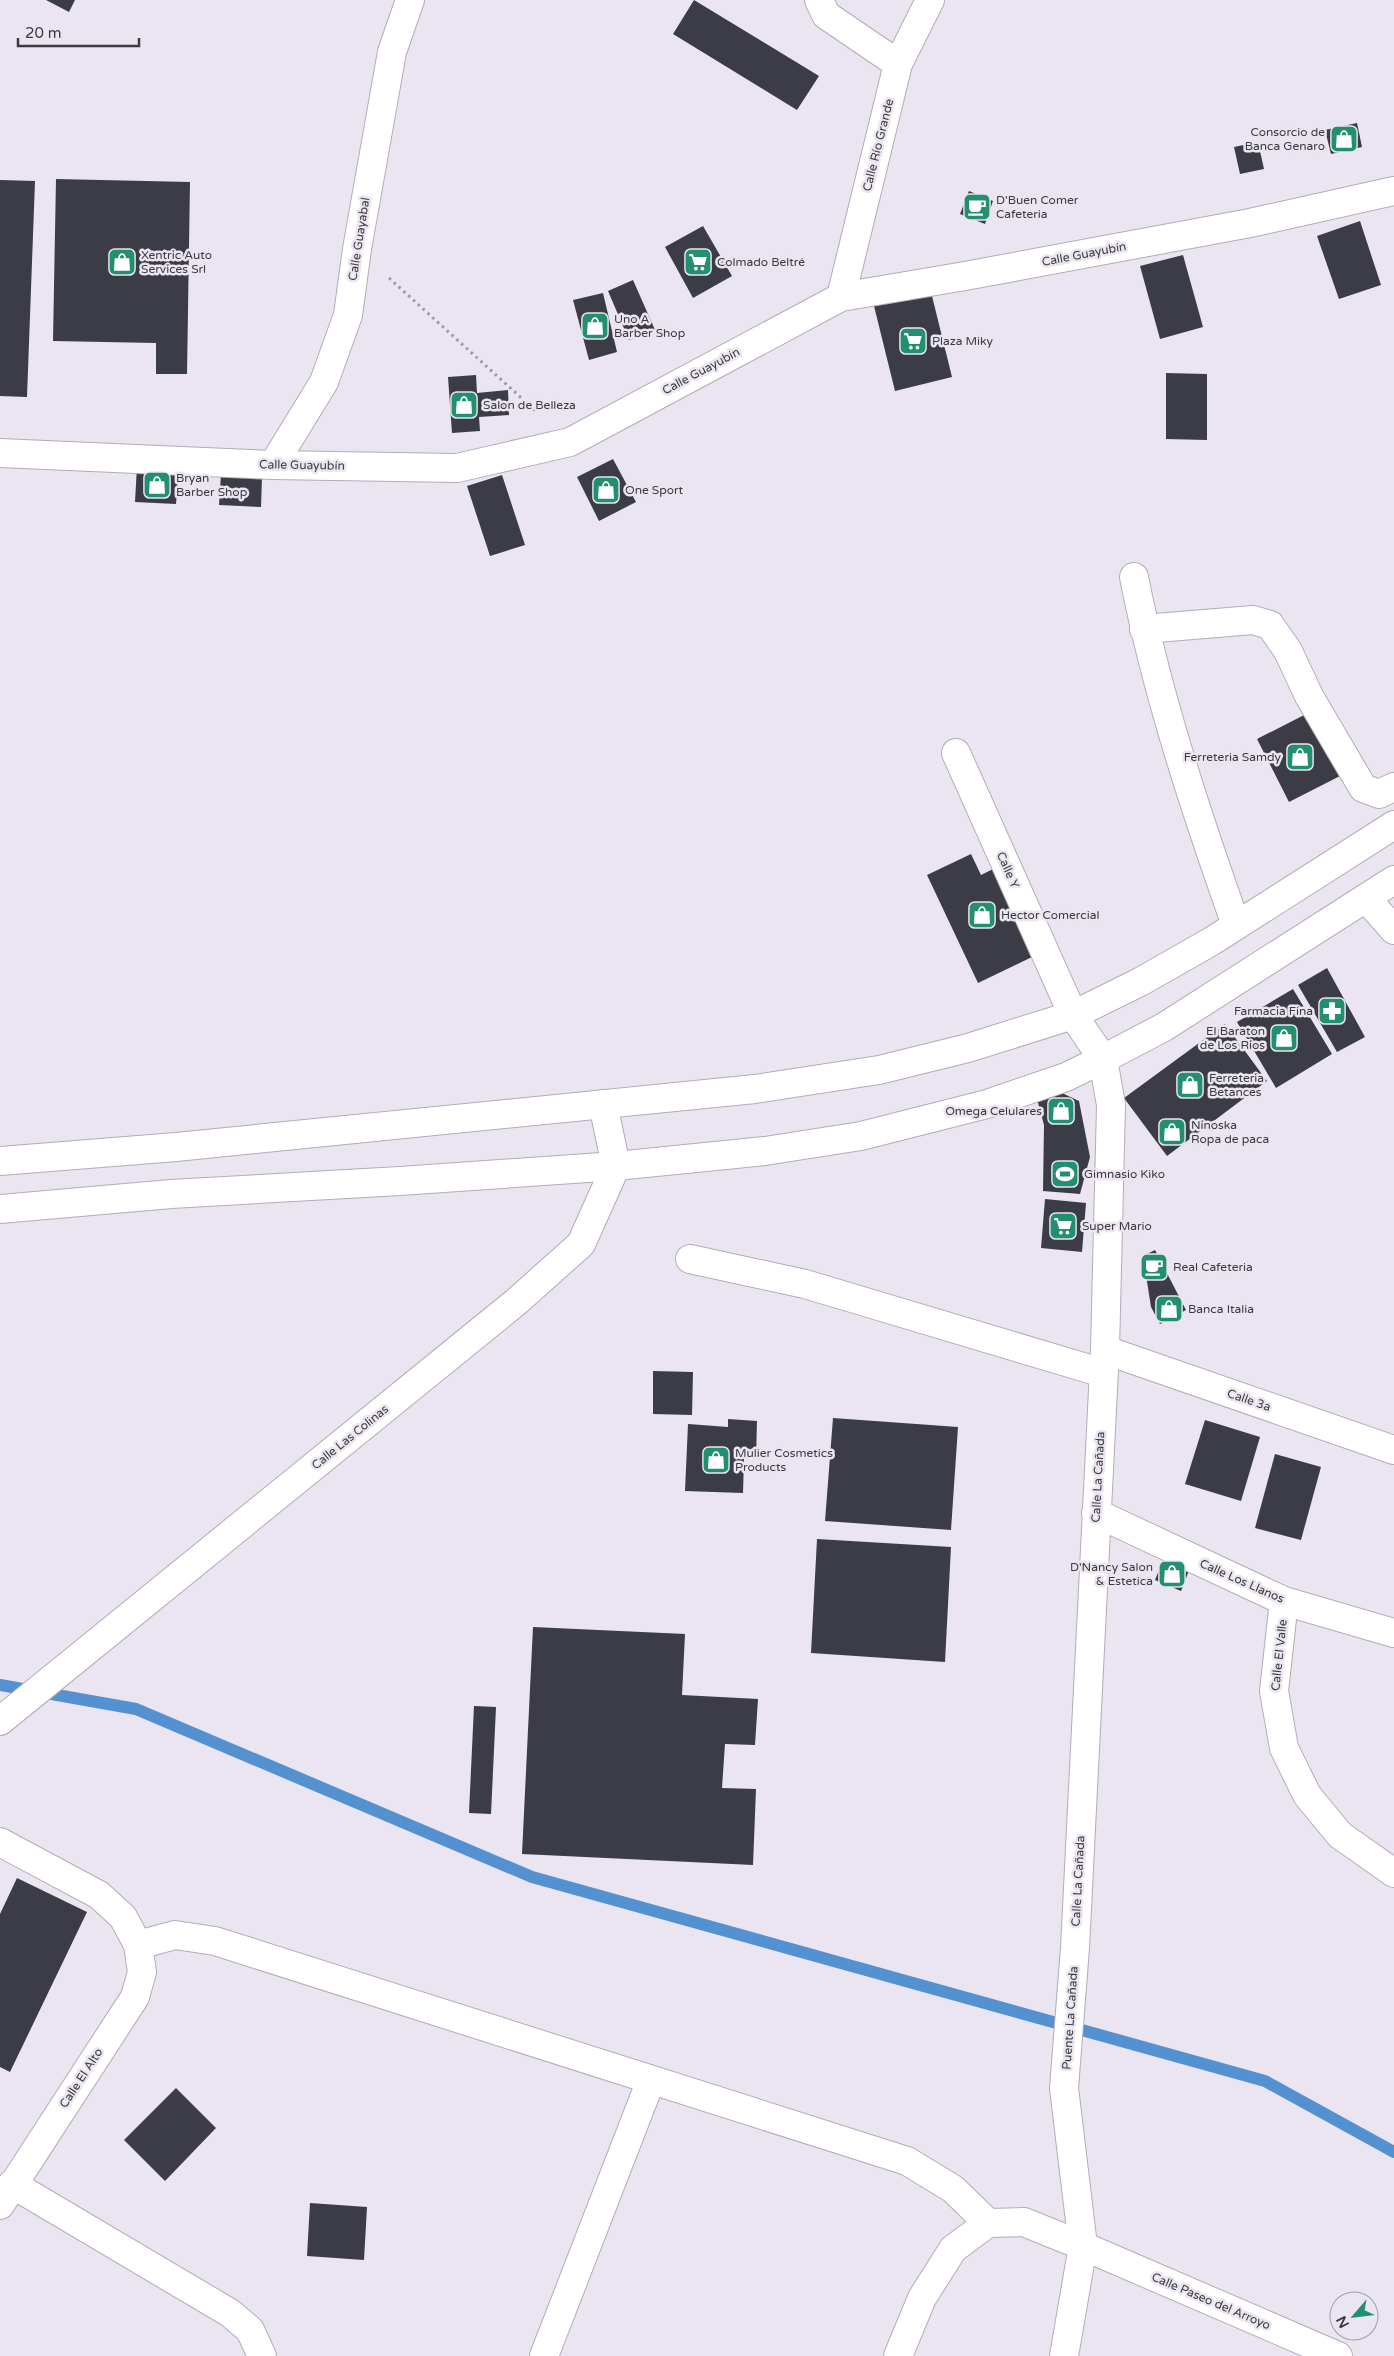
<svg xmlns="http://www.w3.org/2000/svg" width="1394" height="2356" font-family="'Varela Round',sans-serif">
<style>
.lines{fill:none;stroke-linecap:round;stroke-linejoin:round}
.stream{stroke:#5391d0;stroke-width:12}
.building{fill:#3b3c45}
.minor-casing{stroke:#b1acb7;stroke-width:30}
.major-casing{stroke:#b1acb7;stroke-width:30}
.path{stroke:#9d99a1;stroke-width:3;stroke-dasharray:2.5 4;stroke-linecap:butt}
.minor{stroke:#fff;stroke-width:28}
.major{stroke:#fff;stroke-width:28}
.labels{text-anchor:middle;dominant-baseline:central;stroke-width:5;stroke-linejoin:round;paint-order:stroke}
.poi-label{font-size:12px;fill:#3c3a3e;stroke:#eae5f0;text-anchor:start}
.street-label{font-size:12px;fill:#3c3a3e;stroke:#eae5f0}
</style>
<rect width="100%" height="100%" fill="#eae5f0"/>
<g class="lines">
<!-- stream -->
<path class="stream" d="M0 1685 136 1709 532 1877 1265 2081 1394 2152"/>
</g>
<!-- building -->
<path class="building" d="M46 0H75L69 12Z
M694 0 819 76 797 110 673 34Z
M1357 123 1362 147 1331 154 1325 130Z
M1258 142 1264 169 1240 174 1234 147Z
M56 179 190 182 187 374H156V343L53 341Z
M0 180 35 181 27 397 0 396Z
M969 191 993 201 985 224 960 214Z
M1360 221 1381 285 1339 299 1317 236Z
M703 226 732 276 693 298 665 247Z
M1183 255 1203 327 1160 339 1140 266Z
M633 280 655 330 629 340 608 291Z
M931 292 952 377 895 391 874 306Z
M603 293 617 352 589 360 573 300Z
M1166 373 1207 374V440L1166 439Z
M476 375 477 393 508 390 509 415 479 417 480 431 452 433 448 377Z
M613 459 636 502 599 521 577 477Z
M137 466 179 468 176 504 135 502Z
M221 474 262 477 261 507 219 505Z
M502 475 525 545 490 556 467 486Z
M1310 712 1342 775 1289 802 1257 739Z
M971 854 981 875 995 868 1036 955 978 983 927 875Z
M1327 968 1365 1037 1337 1052 1298 985Z
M1293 989 1332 1054 1276 1088 1237 1022Z
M1225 1024 1267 1081 1167 1156 1124 1098Z
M1062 1093 1079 1101 1090 1157 1080 1194 1043 1191 1044 1125 1037 1099Z
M1045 1199 1086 1203 1082 1252 1041 1248Z
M1155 1250 1186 1310 1160 1324 1151 1307 1143 1256Z
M653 1371 693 1372 692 1415 653 1414Z
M833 1418 958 1427 951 1530 825 1521Z
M728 1419 757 1421 756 1459H744L743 1493 685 1491 688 1424 728 1427Z
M1205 1420 1260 1437 1241 1501 1185 1484Z
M1275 1454 1321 1467 1301 1540 1255 1528Z
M817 1539 951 1547 945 1662 811 1653Z
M1164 1558 1190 1568 1181 1591 1155 1580Z
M533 1627 685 1634 682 1695 758 1699 755 1745 725 1744 722 1788 756 1789 753 1865 522 1854Z
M474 1706 496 1707 491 1814 469 1813Z
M17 1878 87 1912 10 2072 0 2067V1914Z
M176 2088 216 2128 165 2181 124 2140Z
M310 2203 367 2207 364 2260 307 2256Z"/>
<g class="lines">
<defs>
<path id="minor" d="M819 0 826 15 898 64
M841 297 898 64 930 0
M0 453 273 465 457 468 570 442 841 297 965 276 1250 223 1394 191
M273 465 324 382 348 315 357 249 392 52 410 0
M1134 577C1157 695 1196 812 1236 925
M1144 629 1253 620 1270 625 1288 651 1309 696 1363 788 1379 794 1394 787
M956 753 1073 1015
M1366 898 1394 930
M690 1259 805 1284 1103 1373
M1105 1350 1394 1450
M1096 1513 1284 1601 1394 1633
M1284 1601 1274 1691 1284 1748 1307 1795 1340 1835 1394 1873
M0 1721 516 1302 581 1244 616 1166 603 1104
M0 1842 99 1895 123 1917 138 1945 142 1972 135 1997 0 2205
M138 1945 175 1935 215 1941 907 2161 953 2189 988 2223
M12 2184 230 2313 250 2330 262 2356
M544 2356 651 2080
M898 2356 922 2298 953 2249 988 2223 1024 2222 1083 2246 1064 2356"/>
<path id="major" d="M1073 1015 1103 1059 1111 1105 1105 1350 1075 1948 1064 2088 1083 2246 1338 2356
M0 1161 176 1147 755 1089 879 1070 968 1048 1073 1015 1140 982 1212 941 1394 825
M0 1209 171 1194 400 1181 616 1166 765 1151 861 1136 987 1104 1066 1077 1103 1059 1164 1027 1394 880"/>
</defs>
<!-- minor casing -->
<use href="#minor" class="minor-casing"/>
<!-- major casing -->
<use href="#major" class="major-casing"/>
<!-- path -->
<path class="path" d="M389 278 538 413"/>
<!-- minor -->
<use href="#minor" class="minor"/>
<!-- major -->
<use href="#major" class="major"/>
</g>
<!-- icons -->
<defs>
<symbol id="shop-square" viewBox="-11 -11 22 22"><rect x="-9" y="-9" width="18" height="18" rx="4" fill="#229070" stroke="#eae5f0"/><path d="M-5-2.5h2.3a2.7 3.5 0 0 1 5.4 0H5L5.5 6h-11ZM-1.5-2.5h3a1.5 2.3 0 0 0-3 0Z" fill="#fff"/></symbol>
<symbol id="cafe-square" viewBox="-11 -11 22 22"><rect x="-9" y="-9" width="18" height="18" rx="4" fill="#229070" stroke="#eae5f0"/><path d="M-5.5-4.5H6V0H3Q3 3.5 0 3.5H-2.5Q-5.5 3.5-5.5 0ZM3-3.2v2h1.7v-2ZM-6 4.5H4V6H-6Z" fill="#fff"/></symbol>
<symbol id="supermarket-square" viewBox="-11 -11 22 22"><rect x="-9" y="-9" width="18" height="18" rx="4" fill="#229070" stroke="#eae5f0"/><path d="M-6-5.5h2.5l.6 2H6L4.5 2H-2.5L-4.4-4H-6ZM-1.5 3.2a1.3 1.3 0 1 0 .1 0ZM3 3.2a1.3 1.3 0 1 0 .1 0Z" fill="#fff"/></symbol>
<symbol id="pharmacy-square" viewBox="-11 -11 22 22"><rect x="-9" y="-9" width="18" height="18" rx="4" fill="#229070" stroke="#eae5f0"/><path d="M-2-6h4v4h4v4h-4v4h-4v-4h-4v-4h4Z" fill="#fff"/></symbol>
<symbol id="stadium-square" viewBox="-11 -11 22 22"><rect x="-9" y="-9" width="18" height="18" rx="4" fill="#229070" stroke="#eae5f0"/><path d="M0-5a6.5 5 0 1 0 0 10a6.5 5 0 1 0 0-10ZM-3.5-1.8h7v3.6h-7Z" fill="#fff"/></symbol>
</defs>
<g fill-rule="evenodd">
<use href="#shop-square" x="1328" y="123" width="32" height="32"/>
<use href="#cafe-square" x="961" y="191" width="32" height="32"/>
<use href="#shop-square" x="106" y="246" width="32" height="32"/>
<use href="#supermarket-square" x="682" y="246" width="32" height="32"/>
<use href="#shop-square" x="579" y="310" width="32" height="32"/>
<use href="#supermarket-square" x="897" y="325" width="32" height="32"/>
<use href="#shop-square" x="448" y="389" width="32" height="32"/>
<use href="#shop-square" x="141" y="469" width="32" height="32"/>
<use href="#shop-square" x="590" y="474" width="32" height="32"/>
<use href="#shop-square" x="1284" y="741" width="32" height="32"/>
<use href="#shop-square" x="966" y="899" width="32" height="32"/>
<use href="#pharmacy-square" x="1316" y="995" width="32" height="32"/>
<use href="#shop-square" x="1268" y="1022" width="32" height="32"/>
<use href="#shop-square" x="1174" y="1069" width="32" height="32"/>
<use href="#shop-square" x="1045" y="1095" width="32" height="32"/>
<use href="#shop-square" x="1156" y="1116" width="32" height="32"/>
<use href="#stadium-square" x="1049" y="1158" width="32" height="32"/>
<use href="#supermarket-square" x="1047" y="1210" width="32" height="32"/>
<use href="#cafe-square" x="1138" y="1251" width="32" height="32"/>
<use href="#shop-square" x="1153" y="1293" width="32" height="32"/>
<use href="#shop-square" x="700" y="1444" width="32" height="32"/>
<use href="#shop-square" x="1156" y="1558" width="32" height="32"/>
</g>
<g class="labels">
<!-- poi labels -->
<g class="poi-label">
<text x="1325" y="132" text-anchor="end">Consorcio de<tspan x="1325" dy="14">Banca Genaro</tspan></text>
<text x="996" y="200">D'Buen Comer<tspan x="996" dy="14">Cafeteria</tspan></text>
<text x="141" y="255">Xentric Auto<tspan x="141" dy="14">Services Srl</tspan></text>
<text x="717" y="262">Colmado Beltré</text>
<text x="614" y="319">Uno A<tspan x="614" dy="14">Barber Shop</tspan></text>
<text x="932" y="341">Plaza Miky</text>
<text x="483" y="405">Salon de Belleza</text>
<text x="176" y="478">Bryan<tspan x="176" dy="14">Barber Shop</tspan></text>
<text x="625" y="490">One Sport</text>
<text x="1281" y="757" text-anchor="end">Ferreteria Samdy</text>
<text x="1001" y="915">Hector Comercial</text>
<text x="1313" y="1011" text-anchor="end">Farmacia Fina</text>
<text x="1265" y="1031" text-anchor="end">El Baraton<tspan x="1265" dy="14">de Los Rios</tspan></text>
<text x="1209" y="1078">Ferreteria<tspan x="1209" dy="14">Betances</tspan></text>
<text x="1042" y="1111" text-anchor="end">Omega Celulares</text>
<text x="1191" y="1125">Ninoska<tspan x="1191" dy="14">Ropa de paca</tspan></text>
<text x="1084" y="1174">Gimnasio Kiko</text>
<text x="1082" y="1226">Super Mario</text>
<text x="1173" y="1267">Real Cafeteria</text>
<text x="1188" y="1309">Banca Italia</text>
<text x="735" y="1453">Mulier Cosmetics<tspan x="735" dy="14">Products</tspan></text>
<text x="1153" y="1567" text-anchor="end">D'Nancy Salon<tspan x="1153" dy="14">&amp; Estetica</tspan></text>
</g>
<!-- street labels -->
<g class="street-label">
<text transform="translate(878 145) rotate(-76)">Calle Río Grande</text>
<text transform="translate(359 239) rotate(-81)">Calle Guayabal</text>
<text transform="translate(1084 254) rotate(-11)">Calle Guayubín</text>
<text transform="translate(701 371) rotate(-28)">Calle Guayubín</text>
<text transform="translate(302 465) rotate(1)">Calle Guayubín</text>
<text transform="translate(1008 870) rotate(66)">Calle Y</text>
<text transform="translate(1249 1400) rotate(19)">Calle 3a</text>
<text transform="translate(350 1437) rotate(-39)">Calle Las Colinas</text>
<text transform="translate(1098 1477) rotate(-87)">Calle La Cañada</text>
<text transform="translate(1242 1581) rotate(24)">Calle Los Llanos</text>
<text transform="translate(1279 1655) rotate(-84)">Calle El Valle</text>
<text transform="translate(1078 1881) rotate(-87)">Calle La Cañada</text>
<text transform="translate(1070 2018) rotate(-86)">Puente La Cañada</text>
<text transform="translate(81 2078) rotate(-57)">Calle El Alto</text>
<text transform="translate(1211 2301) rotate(23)">Calle Paseo del Arroyo</text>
</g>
</g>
<!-- north arrow -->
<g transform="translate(1354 2316) rotate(242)"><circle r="24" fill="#eae5f0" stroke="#a4a1a9"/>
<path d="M0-4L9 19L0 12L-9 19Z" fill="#229070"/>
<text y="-8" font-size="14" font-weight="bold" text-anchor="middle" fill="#3c3a3e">N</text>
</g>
<!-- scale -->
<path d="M18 38v8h121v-8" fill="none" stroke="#3c3a3e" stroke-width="2.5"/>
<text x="25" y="38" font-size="15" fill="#3c3a3e" stroke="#eae5f0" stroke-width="4" paint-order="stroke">20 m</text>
</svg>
